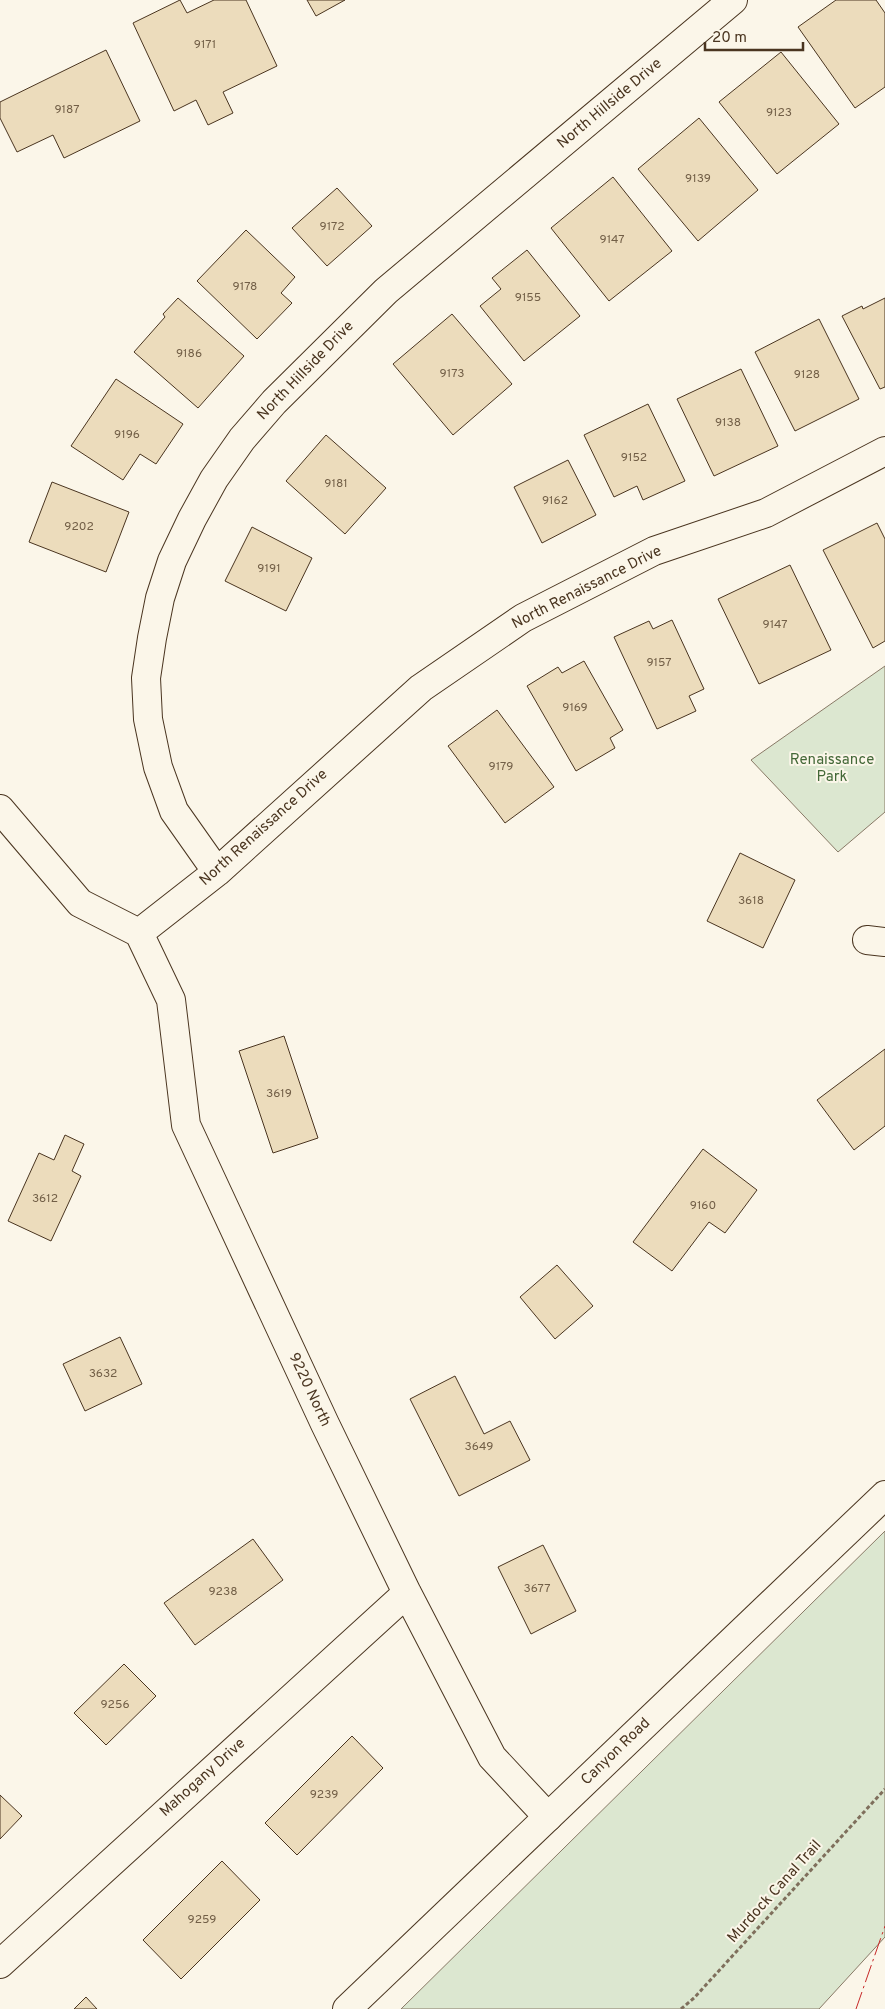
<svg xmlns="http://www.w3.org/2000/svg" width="885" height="2009" font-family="Overpass,sans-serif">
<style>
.green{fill:#dce7d0;stroke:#887966}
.building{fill:#ecdcbc;stroke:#4a3520}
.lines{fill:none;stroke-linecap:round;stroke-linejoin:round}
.street-casing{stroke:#4a3520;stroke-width:30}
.secondary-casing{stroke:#4a3520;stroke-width:30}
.path{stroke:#7f6f5c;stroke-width:3;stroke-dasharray:4 2.5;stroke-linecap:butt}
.street{stroke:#fbf6e9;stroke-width:28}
.secondary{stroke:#fbf6e9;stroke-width:28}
.power{stroke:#c62828;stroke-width:1;stroke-dasharray:18 4 2.5 4;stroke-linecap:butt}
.labels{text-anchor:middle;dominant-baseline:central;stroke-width:4;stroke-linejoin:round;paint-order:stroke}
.number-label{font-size:12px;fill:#725f47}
.street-label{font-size:15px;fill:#4a3520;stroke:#fbf6e9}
.park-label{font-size:15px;fill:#436837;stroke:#fbf6e9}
</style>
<rect width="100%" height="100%" fill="#fbf6e9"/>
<!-- green -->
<path class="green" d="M885 666V812L838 852 751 760Z
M885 1531V1937L819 2009H401Z"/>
<!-- building -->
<path class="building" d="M180 0 187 13 214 0H246L277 66 223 92 233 113 208 125 196 100 174 111 133 23Z
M307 0H345L316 16Z
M836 0H876L885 13V87L855 108 798 27Z
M106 50 140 121 64 158 53 135 17 152 0 118V102Z
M781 52 839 124 777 174 719 102Z
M699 118 758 190 698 241 638 169Z
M613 177 672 251 609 301 551 228Z
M337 188 372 226 327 266 292 228Z
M246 230 295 277 281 293 292 303 257 339 197 281Z
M527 250 580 316 524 361 480 306 501 289 492 278Z
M178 298 244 356 198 408 134 352 165 317 163 314Z
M885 298V387L880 389 842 316 862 306 863 309Z
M452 314 512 384 453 435 393 364Z
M819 319 859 399 795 431 755 352Z
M741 369 778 446 714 476 677 399Z
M116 379 183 424 156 464 140 454 123 480 71 446Z
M648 404 685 481 643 500 637 486 614 497 584 435Z
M326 435 386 488 345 534 286 481Z
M568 460 596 515 542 543 514 487Z
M52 482 129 512 106 572 29 542Z
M877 523 885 539V641L873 648 823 550Z
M252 527 312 558 286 611 225 581Z
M790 565 831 650 759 684 718 599Z
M672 620 704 689 689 696 696 711 657 729 614 637 649 621 653 629Z
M584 661 623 730 610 738 615 748 576 771 527 686 558 667 562 673Z
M497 710 554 787 505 823 448 746Z
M740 853 795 880 763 948 707 921Z
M284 1036 318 1138 273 1153 239 1051Z
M885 1049V1126L854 1150 817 1100Z
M65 1135 84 1144 72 1171 81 1176 51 1241 8 1221 39 1153 54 1160Z
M703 1149 757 1190 725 1233 709 1222 672 1271 633 1242Z
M557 1265 593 1306 555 1339 520 1297Z
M120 1337 142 1384 85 1411 63 1364Z
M455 1376 484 1434 510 1421 530 1460 459 1496 410 1399Z
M253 1539 283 1580 195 1645 164 1603Z
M543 1545 576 1611 531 1634 498 1567Z
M124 1664 156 1696 106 1745 74 1713Z
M352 1736 383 1768 297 1855 265 1823Z
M0 1795 22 1816 0 1839Z
M222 1861 260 1900 181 1979 143 1940Z
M86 1997 97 2009H74Z"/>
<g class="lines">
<defs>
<path id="street" d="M0 809 80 903 139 933
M217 872 174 811 158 767 148 719 146 678 152 638 160 598 172 561 192 519 214 479 242 439 274 402 386 291 733 0
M139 933 171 1000 186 1125 325 1424 407 1593 492 1757 548 1817
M139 933 217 872 421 688 523 618 654 551 766 513 885 451
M867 940 885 942
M0 1964 407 1593"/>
<path id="secondary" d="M347 2009 885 1495"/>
</defs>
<!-- street casing -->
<use href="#street" class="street-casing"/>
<!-- secondary casing -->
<use href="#secondary" class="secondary-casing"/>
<!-- path -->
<path class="path" d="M681 2009 694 1998 885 1789"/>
<!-- street -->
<use href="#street" class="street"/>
<!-- secondary -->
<use href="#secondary" class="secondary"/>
<!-- power -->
<path class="power" d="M856 2009 885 1926"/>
</g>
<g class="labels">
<!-- number labels -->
<g class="number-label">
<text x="205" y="45">9171</text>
<text x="67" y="110">9187</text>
<text x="779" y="113">9123</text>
<text x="698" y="179">9139</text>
<text x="332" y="227">9172</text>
<text x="612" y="240">9147</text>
<text x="245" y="287">9178</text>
<text x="528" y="298">9155</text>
<text x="189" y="354">9186</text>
<text x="452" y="374">9173</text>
<text x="807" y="375">9128</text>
<text x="728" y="423">9138</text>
<text x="127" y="435">9196</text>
<text x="634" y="458">9152</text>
<text x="336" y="484">9181</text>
<text x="555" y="501">9162</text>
<text x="79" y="527">9202</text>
<text x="269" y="569">9191</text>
<text x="775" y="625">9147</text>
<text x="659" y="663">9157</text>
<text x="575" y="708">9169</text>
<text x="501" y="767">9179</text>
<text x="751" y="901">3618</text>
<text x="279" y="1094">3619</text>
<text x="45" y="1199">3612</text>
<text x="703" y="1206">9160</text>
<text x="103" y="1374">3632</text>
<text x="479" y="1447">3649</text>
<text x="537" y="1589">3677</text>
<text x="223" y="1592">9238</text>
<text x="115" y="1705">9256</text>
<text x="324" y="1795">9239</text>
<text x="202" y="1920">9259</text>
</g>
<!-- street labels -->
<g class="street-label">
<text transform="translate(610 104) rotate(-40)">North Hillside Drive</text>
<text transform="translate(306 371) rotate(-46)">North Hillside Drive</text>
<text transform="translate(587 588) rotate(-27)">North Renaissance Drive</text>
<text transform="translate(264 828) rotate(-42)">North Renaissance Drive</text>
<text transform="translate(309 1390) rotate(65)">9220 North</text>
<text transform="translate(616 1752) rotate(-44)">Canyon Road</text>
<text transform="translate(203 1778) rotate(-42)">Mahogany Drive</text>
<text transform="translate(775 1892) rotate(-48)">Murdock Canal Trail</text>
</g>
<!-- park labels -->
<g class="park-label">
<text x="832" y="760">Renaissance<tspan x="832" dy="17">Park</tspan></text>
</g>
</g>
<!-- scale -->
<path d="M705 42v8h98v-8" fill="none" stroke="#4a3520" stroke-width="2.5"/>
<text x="712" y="42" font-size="15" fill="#4a3520" stroke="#fbf6e9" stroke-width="4" paint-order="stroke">20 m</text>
</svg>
